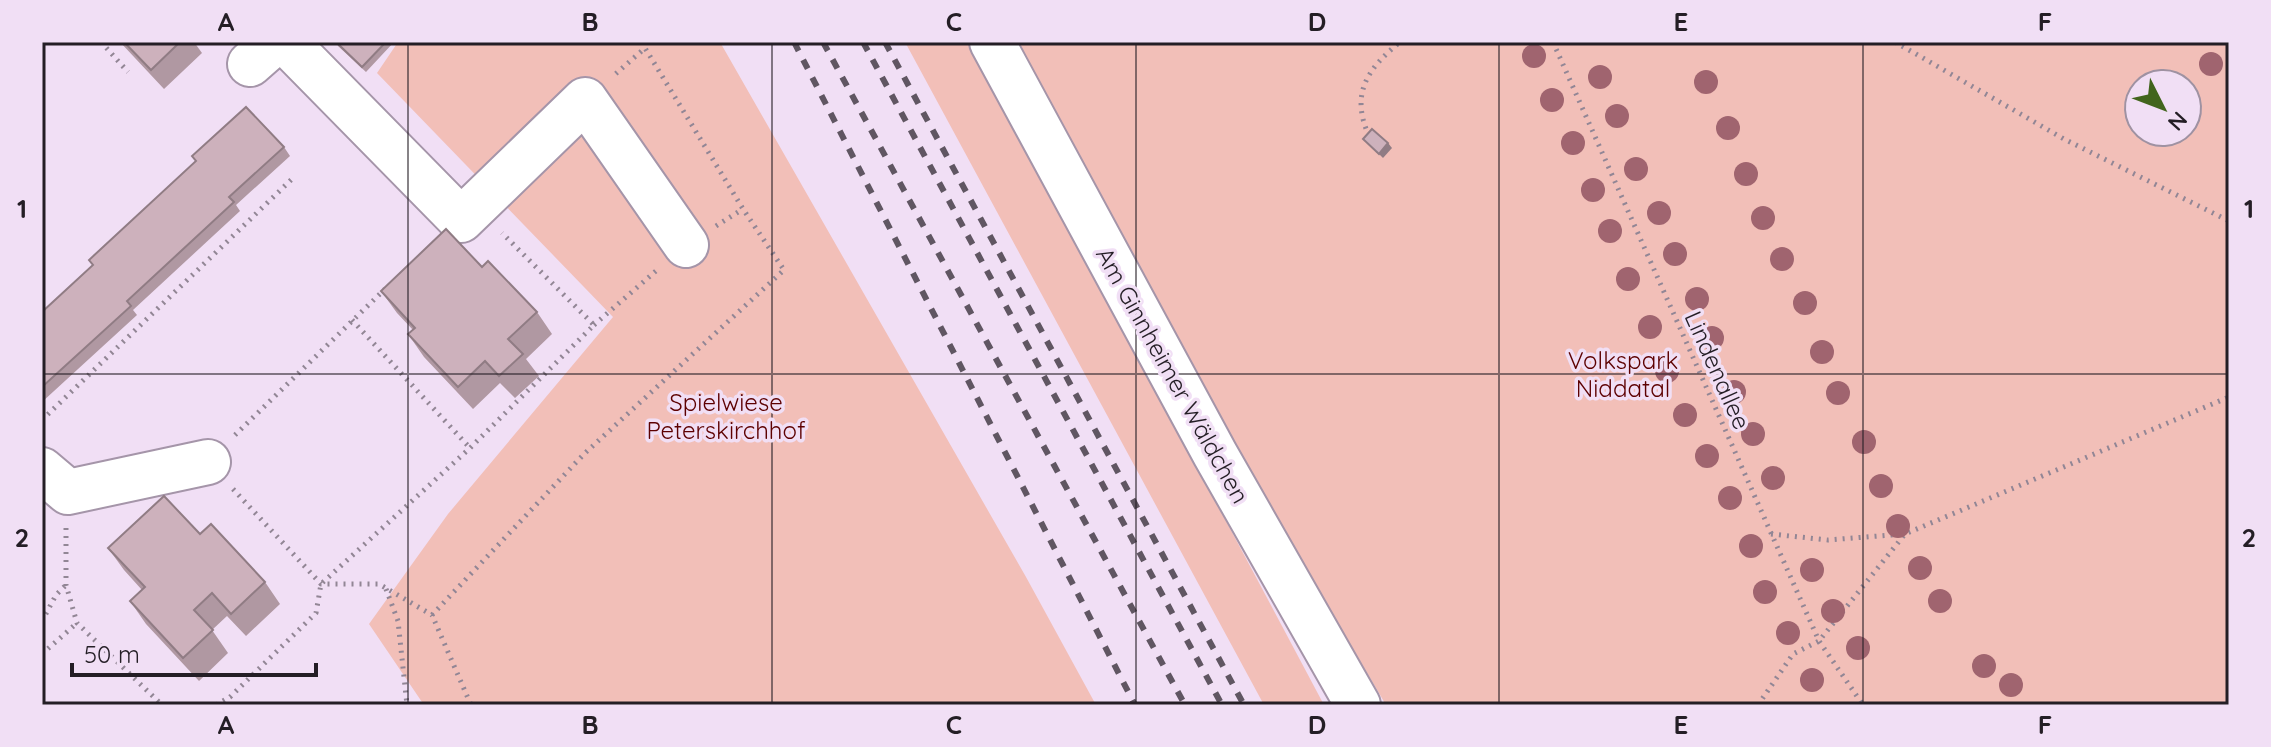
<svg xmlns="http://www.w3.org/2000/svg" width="2271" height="747" font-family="Quicksand,sans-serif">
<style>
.green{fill:#f2bfb8;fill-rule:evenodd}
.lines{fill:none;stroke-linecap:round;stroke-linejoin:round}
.minor-casing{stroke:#a595a9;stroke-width:48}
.path{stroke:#928695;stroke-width:5;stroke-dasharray:2 6;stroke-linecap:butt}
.minor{stroke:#fff;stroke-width:44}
.rail{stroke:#605662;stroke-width:6;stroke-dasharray:10 10;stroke-linecap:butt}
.tree{fill:#a0646f}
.wall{fill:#b098a2}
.shaded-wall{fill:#907c84}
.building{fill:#cdb1bc;stroke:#907c84;stroke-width:2}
.grid{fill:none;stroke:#241e25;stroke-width:2;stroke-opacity:0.55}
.labels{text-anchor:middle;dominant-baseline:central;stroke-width:7;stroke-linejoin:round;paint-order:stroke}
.park-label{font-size:24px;fill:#5d0001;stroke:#f1dff5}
.street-label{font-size:24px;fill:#241e25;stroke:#f1dff5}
.neatline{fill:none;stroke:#241e25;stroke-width:3}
.grid-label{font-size:26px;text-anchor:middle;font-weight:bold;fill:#241e25}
</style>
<rect width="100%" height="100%" fill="#f1dff5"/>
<!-- green -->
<path class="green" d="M398 42H720L1026 577 1096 705H424L369 624 448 514 613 317 377 73Z
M905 42H971L1324 705H1264Z
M1017 42H2229V705H1386L1256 485ZM2139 84H2187V132H2139Z"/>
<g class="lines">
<defs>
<path id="minor" d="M286 42 461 220 585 100 686 245
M992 42 1215 454 1358 705
M250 64 275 42
M42 470 68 492 208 462"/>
</defs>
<!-- minor casing -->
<use href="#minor" class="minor-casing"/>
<!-- path -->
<path class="path" d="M101 42 128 72
M1553 42 1819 641 1863 705
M1895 42 2064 139 2229 221
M1369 136C1350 94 1367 69 1400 42
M716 226 743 209
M352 320 470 448
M594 325 657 270
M42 420 292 179
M235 435 385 289
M233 489 321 584H379L432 615 471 705
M66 528V585L77 623 162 705
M1771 534 1828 540 1904 534
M386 589 398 621 407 705
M432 615 584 454 784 270 743 209 645 48 612 77
M42 621 56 595 66 585
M42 654 77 623
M216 705 230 697 316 613 321 584 470 448 594 325 502 233
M1758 705 1793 654 1819 641 1905 534 2229 397"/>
<!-- minor -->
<use href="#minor" class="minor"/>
<!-- rail -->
<path class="rail" d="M794 42 1135 705
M823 42 1185 705
M863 42 1222 705
M885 42 1244 705"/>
</g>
<!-- trees -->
<g class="tree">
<circle cx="1534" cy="56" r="12"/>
<circle cx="2211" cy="64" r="12"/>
<circle cx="1600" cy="77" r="12"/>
<circle cx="1706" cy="82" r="12"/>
<circle cx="1552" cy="100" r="12"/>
<circle cx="1617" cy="116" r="12"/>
<circle cx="1728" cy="128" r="12"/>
<circle cx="1573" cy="143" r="12"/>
<circle cx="1636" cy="169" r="12"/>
<circle cx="1746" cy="174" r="12"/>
<circle cx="1593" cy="190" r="12"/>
<circle cx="1659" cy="213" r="12"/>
<circle cx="1763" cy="218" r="12"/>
<circle cx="1610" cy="231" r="12"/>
<circle cx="1675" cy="254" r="12"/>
<circle cx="1782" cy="259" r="12"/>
<circle cx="1628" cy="279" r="12"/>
<circle cx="1697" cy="299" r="12"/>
<circle cx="1805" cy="303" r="12"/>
<circle cx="1650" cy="327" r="12"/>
<circle cx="1712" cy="338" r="12"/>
<circle cx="1822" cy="352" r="12"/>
<circle cx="1667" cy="371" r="12"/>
<circle cx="1734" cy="392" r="12"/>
<circle cx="1838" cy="393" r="12"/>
<circle cx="1685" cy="415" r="12"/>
<circle cx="1753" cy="434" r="12"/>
<circle cx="1864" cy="442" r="12"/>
<circle cx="1707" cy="456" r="12"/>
<circle cx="1773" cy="478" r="12"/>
<circle cx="1881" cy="486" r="12"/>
<circle cx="1730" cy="498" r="12"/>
<circle cx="1898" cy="526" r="12"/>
<circle cx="1751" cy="546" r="12"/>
<circle cx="1920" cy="568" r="12"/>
<circle cx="1812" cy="570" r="12"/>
<circle cx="1765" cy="592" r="12"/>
<circle cx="1940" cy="601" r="12"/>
<circle cx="1833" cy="611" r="12"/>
<circle cx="1788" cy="633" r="12"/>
<circle cx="1858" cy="648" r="12"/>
<circle cx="1984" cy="666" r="12"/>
<circle cx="1812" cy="680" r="12"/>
<circle cx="2011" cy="685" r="12"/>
</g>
<!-- wall -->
<path class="wall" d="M120 42H194L202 53 164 89Z
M336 42H394L366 72 338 46Z
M284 147 290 156 236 205 240 211 133 310 137 315 42 402V312L93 265 89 260 196 162 192 156Z
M482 267 537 312 552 334 526 359 539 376 515 398 500 383 473 409 424 357 408 334 413 330 397 313 381 291Z
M200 534 265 582 280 604 246 636 227 616 212 630 228 653 199 681 146 624 130 601 142 590 124 570 108 548Z"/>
<!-- shaded-wall -->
<path class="shaded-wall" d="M1388 143 1392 148 1383 158 1379 154Z"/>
<!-- building -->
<path class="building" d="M124 42H180L151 70Z
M336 42H386L362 67Z
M246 107 284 147 229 197 234 202 127 301 131 306 42 387V312L93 265 89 260 196 161 192 156Z
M1372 129 1388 143 1379 154 1363 139Z
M446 229 482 267 488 261 537 312 508 339 523 354 499 376 485 361 458 387 408 334 415 328 381 291Z
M164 496 200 534 211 524 265 582 231 614 212 593 194 610 213 630 183 658 130 601 145 587 108 548Z"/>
<!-- grid -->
<path class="grid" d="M408 42V705M772 42V705M1136 42V705M1499 42V705M1863 42V705M42 374H2229"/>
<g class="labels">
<!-- park labels -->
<g class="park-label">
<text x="1623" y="360">Volkspark<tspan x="1623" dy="28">Niddatal</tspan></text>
<text x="726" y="402">Spielwiese<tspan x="726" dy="28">Peterskirchhof</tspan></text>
</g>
<!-- street labels -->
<g class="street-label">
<text transform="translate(1718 370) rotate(66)">Lindenallee</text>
<text transform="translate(1173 375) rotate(61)">Am Ginnheimer Wäldchen</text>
</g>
</g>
<!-- border -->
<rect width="2271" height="747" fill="none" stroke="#f1dff5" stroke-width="88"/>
<!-- north arrow -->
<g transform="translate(2163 108) rotate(132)"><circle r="38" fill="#f1dff5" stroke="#9f92a2" stroke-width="2"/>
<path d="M0-6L14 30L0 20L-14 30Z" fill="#42651d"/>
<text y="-12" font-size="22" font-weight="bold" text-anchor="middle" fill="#241e25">N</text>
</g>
<!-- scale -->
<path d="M72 663v12h244v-12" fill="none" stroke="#241e25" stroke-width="4"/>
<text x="84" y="663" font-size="24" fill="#241e25" stroke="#f1dff5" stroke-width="6" paint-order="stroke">50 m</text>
<rect x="44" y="44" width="2183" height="659" class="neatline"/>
<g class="grid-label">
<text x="226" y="31">A</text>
<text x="590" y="31">B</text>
<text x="954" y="31">C</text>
<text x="1317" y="31">D</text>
<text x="1681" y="31">E</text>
<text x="2045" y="31">F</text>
<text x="22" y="218">1</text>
<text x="2249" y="218">1</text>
<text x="22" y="547">2</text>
<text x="2249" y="547">2</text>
<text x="226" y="734">A</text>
<text x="590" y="734">B</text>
<text x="954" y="734">C</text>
<text x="1317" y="734">D</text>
<text x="1681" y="734">E</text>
<text x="2045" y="734">F</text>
</g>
</svg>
